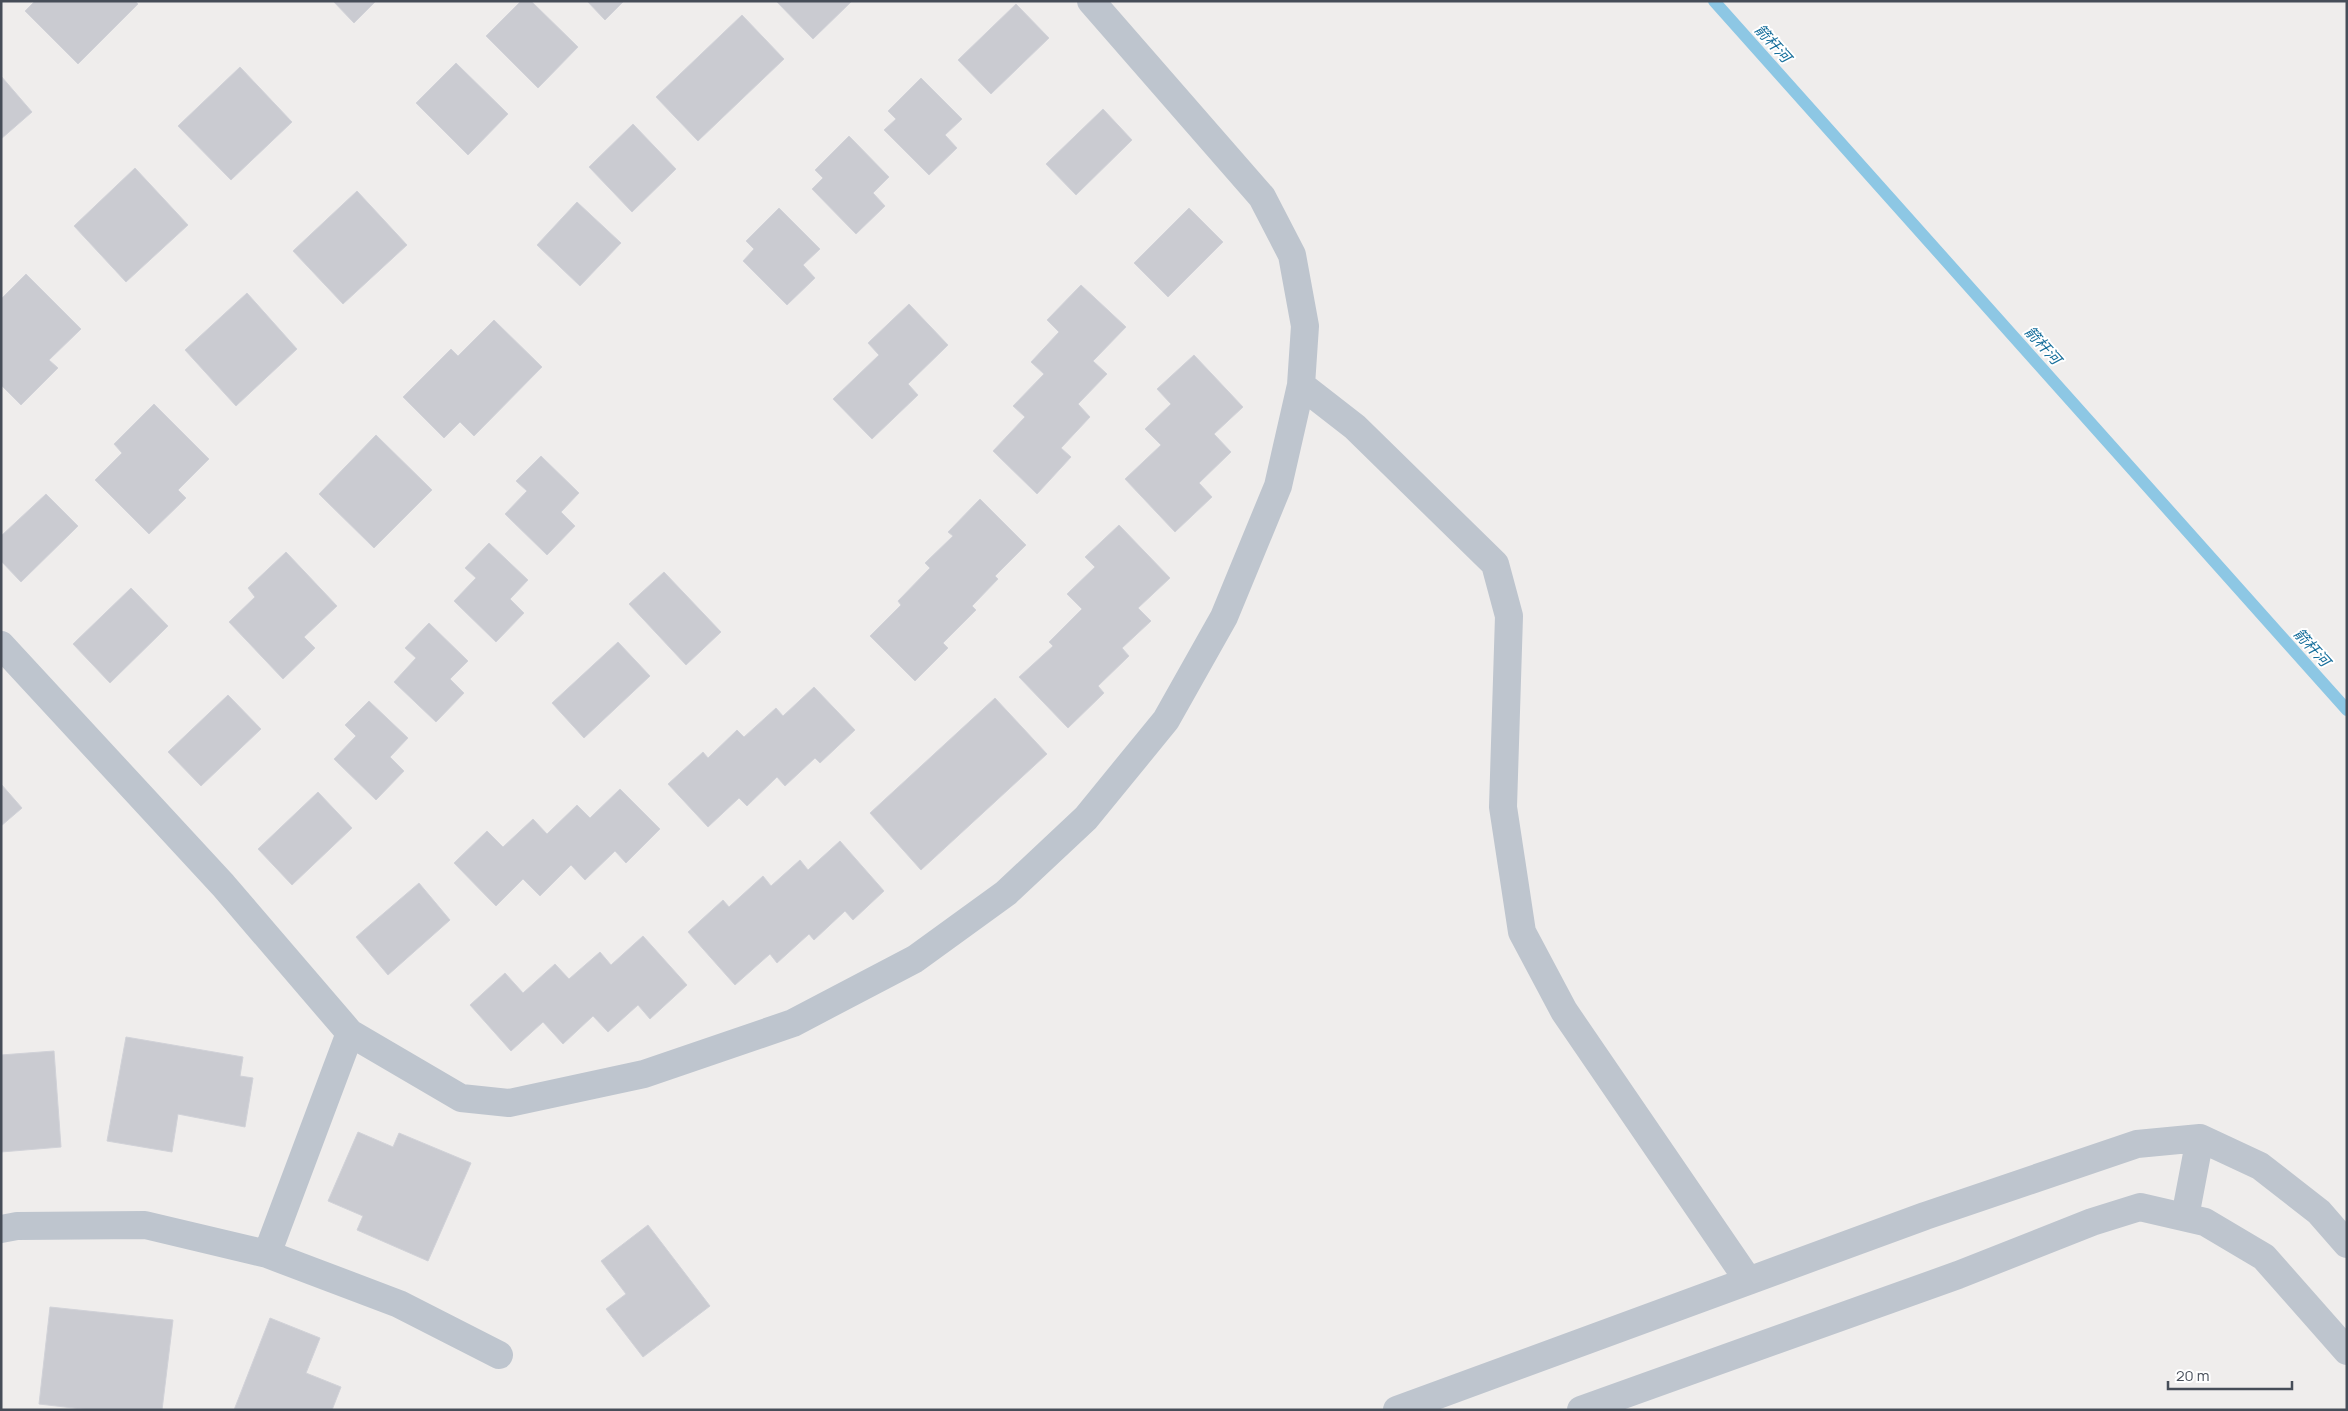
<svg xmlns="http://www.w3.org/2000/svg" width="2348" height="1411" font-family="Manrope,'Noto Sans SC',sans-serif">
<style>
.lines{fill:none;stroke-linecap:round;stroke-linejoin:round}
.stream{stroke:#8dc7e4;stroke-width:12}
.building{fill:#cacbd1;stroke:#d1d2d8}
.minor{stroke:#bec5ce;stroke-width:28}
.labels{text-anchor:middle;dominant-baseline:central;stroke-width:4;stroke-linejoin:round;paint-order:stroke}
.water-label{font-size:15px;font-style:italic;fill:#166e9b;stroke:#fff}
</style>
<rect width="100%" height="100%" fill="#efedec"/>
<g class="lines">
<!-- stream -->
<path class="stream" d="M1714 1 2347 710"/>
</g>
<!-- building -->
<path class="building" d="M35 1H135L138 4 78 64 25 11Z
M333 1H376L354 23Z
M521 1H531L578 47 538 88 486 36Z
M587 1H624L605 20Z
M776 1H852L813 39Z
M1016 4 1049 38 991 94 958 60Z
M742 15 784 59 698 141 656 97Z
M456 63 508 114 468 155 416 103Z
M240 67 292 122 231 180 178 126Z
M1 76 32 112 1 139Z
M921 78 962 119 945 135 957 148 929 175 884 130 896 119 888 111Z
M1103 109 1132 140 1076 195 1046 164Z
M633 124 676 169 632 212 589 167Z
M849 136 889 177 873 193 885 206 856 234 812 189 823 178 815 170Z
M135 168 188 225 126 282 74 226Z
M357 191 407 245 343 304 293 251Z
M577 202 621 243 580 286 537 245Z
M779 208 820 249 803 265 815 278 787 305 743 261 754 249 746 241Z
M1189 208 1223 242 1168 297 1134 263Z
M26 274 81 329 49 360 58 368 21 405 1 385V299Z
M1081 285 1126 327 1093 361 1107 374 1078 404 1090 417 1061 448 1071 457 1037 494 993 451 1025 417 1013 406 1044 374 1031 362 1059 332 1047 320Z
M247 293 297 349 236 406 185 350Z
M909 304 948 345 908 384 918 395 872 439 833 399 879 355 868 343Z
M494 320 542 367 474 436 460 422 444 438 403 397 451 349 458 356Z
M1194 355 1243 407 1214 434 1231 452 1199 483 1212 497 1175 532 1125 479 1161 445 1145 429 1171 404 1157 389Z
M154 404 209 459 178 490 186 498 149 534 95 480 122 453 114 444Z
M376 435 432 490 374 548 319 494Z
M541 456 579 493 561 512 575 526 547 555 505 514 527 491 516 481Z
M46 494 78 526 21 582 1 561V536Z
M980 499 1026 545 995 576 998 579 972 606 976 610 943 643 948 648 915 681 870 636 901 605 898 601 930 568 925 563 953 536 948 532Z
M1119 525 1170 578 1138 608 1151 621 1122 648 1129 656 1098 686 1104 693 1068 728 1019 677 1053 646 1049 642 1082 609 1067 594 1095 567 1085 557Z
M489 543 528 580 510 599 524 613 496 642 454 601 476 578 465 568Z
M286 552 337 606 304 637 315 648 283 679 229 622 255 597 248 588Z
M664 572 721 632 686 665 629 604Z
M131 588 168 626 110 683 73 644Z
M429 623 468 661 450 679 464 693 436 722 394 682 416 658 405 648Z
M618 642 650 676 584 738 552 703Z
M814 687 855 730 820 763 815 758 785 786 777 777 747 806 739 798 708 827 668 784 703 752 708 758 737 730 744 737 776 708 783 716Z
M228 695 261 729 201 786 168 752Z
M995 698 1047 754 921 870 870 813Z
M369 701 408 738 390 757 404 771 376 800 334 759 356 736 345 725Z
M1 784 22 808 1 826Z
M620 789 660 829 626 863 615 851 585 880 571 865 540 896 523 879 496 906 454 863 487 831 503 847 533 819 547 834 577 805 590 818Z
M318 792 352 828 292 885 258 849Z
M840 841 884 891 853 920 845 911 814 940 809 934 777 963 770 954 735 985 688 932 723 900 729 907 763 876 771 886 800 860 808 870Z
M419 883 450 920 388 975 356 937Z
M643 936 687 985 650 1019 638 1005 608 1032 593 1016 563 1044 543 1022 511 1051 470 1005 505 973 523 993 555 964 569 979 600 952 611 965Z
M126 1037 243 1057 240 1076 253 1078 245 1127 178 1114 172 1152 107 1141Z
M54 1051 61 1147 1 1152V1055Z
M358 1132 393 1147 399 1133 471 1163 428 1261 357 1230 363 1216 328 1201Z
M648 1225 710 1306 643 1357 606 1309 626 1294 601 1261Z
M50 1307 173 1320 162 1410H91L39 1404Z
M270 1318 320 1338 306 1373 341 1387 332 1410H234Z"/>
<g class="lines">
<!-- minor -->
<path class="minor" d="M1301 385 1355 427 1495 564 1509 616 1503 807 1522 932 1564 1011 1748 1280
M1 645 223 885 350 1033 461 1098 509 1103 644 1074 793 1023 915 959 1006 893 1086 818 1166 720 1224 617 1278 486 1301 385 1305 326 1292 255 1262 197 1091 1
M2185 1217 2200 1138
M1 1229 17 1226 145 1225 267 1254 399 1304 499 1355
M267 1254 350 1033
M1397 1410 1925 1216 2137 1144 2200 1138 2260 1166 2319 1212 2347 1244
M1581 1410 1958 1275 2092 1222 2140 1207 2205 1222 2264 1257 2347 1351"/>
</g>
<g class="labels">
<!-- water labels -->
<g class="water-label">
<text transform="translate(1773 43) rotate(48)">箭杆河</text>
<text transform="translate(2043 345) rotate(48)">箭杆河</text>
<text transform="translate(2312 647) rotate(48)">箭杆河</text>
</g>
</g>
<!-- border -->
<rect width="2348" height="1411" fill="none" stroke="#464d58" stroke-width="5"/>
<!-- scale -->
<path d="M2168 1381v8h124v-8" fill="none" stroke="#464d58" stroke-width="2.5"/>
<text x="2176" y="1381" font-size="15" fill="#464d58" stroke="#ffffff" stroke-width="4" paint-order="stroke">20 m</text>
</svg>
